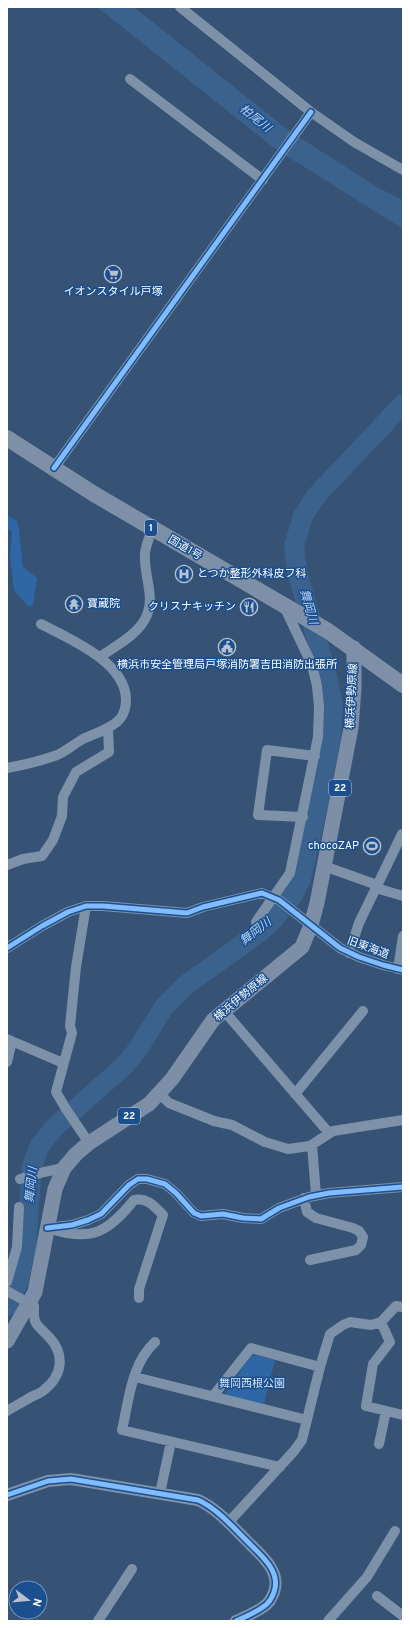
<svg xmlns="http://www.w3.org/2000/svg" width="410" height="1628" font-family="Overpass,'Noto Sans JP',sans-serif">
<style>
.green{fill:#2f66a5}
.water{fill:#3b618d}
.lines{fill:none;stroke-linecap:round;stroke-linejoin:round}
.river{stroke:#3b618d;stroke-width:20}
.minor{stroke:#7d92a8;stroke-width:10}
.tertiary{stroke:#7d92a8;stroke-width:12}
.primary{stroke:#7d8ea7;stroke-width:15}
.trunk{stroke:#7e90a7;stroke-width:16}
.cycleway-casing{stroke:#1b4f8f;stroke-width:8}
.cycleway{stroke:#80bcff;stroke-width:5}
.labels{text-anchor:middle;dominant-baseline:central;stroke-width:3;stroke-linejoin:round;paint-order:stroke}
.shield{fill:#1b4f8f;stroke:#bbcadd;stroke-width:1}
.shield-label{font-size:10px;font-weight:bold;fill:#fff}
.poi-label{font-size:11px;fill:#fff;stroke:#1b4f8f}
.street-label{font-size:11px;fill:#fff;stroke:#1b4f8f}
.park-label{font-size:11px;fill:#cfe3fa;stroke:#1b4f8f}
.water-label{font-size:12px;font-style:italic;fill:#b5d3f5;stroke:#1b4f8f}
</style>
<rect width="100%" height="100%" fill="#365274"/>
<!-- green -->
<path class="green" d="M7 515 17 521 19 529 23 567 37 578 33 605 29 607 14 590 10 556 12 532 7 528Z
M256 1355 275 1360 264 1404 227 1396 226 1392 250 1357Z"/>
<!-- water -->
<path class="water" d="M97 7H134L288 130 377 187 403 200V229L274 148Z"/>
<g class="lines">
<!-- river -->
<path class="river" d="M7 1306 18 1283 26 1248 32 1166 40 1145 55 1127 125 1065 138 1049 164 1007 186 985 260 932 273 920 293 895 301 879 318 805 331 737 333 706 326 672 297 571 294 546 303 516 316 496 403 404"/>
<!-- minor -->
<path class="minor" d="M180 7 311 112 354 142 403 170
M130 79 263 180
M54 468 311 112
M100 657C115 646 138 635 146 617 156 597 143 574 145 553 146 545 150 536 152 529
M7 768C24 765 41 761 57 755 66 751 74 744 83 739 95 733 111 729 120 719 124 714 126 706 126 699 125 662 70 639 41 624
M303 817 258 815 267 750 315 756
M7 865 23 859 42 856 53 840 62 816 63 797 76 772 109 752 108 728
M324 866 377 885
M376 888 403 896
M86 906 76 967 70 1026 72 1033 56 1092 66 1109 89 1143
M256 922 290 873 318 737 319 707 317 686 312 665 284 606
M7 948 42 926 68 912 86 906H103L187 913 203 907 262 893 279 900 340 948 359 957 383 965 403 970
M349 953 359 923 402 834
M398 969 403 936
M224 1011 329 1133
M7 1039 63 1063
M7 1062 12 1041
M159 1093 169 1103 214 1121 232 1125 265 1142 288 1149 310 1146 333 1131 403 1120
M295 1094 363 1011
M312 1145 316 1195
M20 1179 44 1172 64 1168
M304 1198 307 1212 316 1218 353 1228 359 1231 363 1237 361 1245 356 1250 310 1260
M47 1228 72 1225 88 1220 101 1214 129 1185 138 1179H147L165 1184 176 1193 194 1213 201 1216 223 1214 243 1218 261 1219 279 1208 309 1197 329 1193 403 1187
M51 1229C92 1242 108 1232 134 1200 147 1197 154 1206 163 1215L139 1289V1298
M7 1282 17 1247 19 1207
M7 1291 34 1306C33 1326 37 1324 49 1337 65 1354 63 1375 44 1390 41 1393 35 1395 31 1397 23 1402 15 1406 7 1411
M381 1322 390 1342 373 1364 366 1406 403 1415
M155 1342C131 1364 129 1400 122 1430L280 1467
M135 1377 307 1420
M213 1396 251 1348 320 1367
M379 1444 386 1411
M160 1493 171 1442
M228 1523 294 1451 302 1440 320 1367 330 1334 343 1325 350 1322 371 1325 381 1322 396 1306 403 1307
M377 1596 403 1616
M98 1621 132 1569
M328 1621 367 1577 395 1531"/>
<!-- tertiary -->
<path class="tertiary" d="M7 1495 48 1481 71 1479 198 1500C216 1508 231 1525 245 1539 258 1553 282 1570 274 1592 272 1598 268 1604 263 1607 255 1613 245 1617 236 1621"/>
<!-- primary -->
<path class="primary" d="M7 1341 35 1292 55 1189 64 1168 76 1154 89 1143 149 1104 172 1079 213 1020 302 947 311 925 317 903 351 728 354 688V648"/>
<!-- trunk -->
<path class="trunk" d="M7 438 94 494 328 631 403 685"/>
<defs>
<path id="cycleway" d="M54 468 311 112
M7 948 42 926 68 912 86 906H103L187 913 203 907 262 893 279 900 340 948 359 957 383 965 403 970
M47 1228 72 1225 88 1220 101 1214 129 1185 138 1179H147L165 1184 176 1193 194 1213 201 1216 223 1214 243 1218 261 1219 279 1208 309 1197 329 1193 403 1187
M7 1495 48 1481 71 1479 198 1500C216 1508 231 1525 245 1539 258 1553 282 1570 274 1592 272 1598 268 1604 263 1607 255 1613 245 1617 236 1621"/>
</defs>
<!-- cycleway casing -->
<use href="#cycleway" class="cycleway-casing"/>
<!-- cycleway -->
<use href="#cycleway" class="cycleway"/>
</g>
<!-- icons -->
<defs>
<symbol id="supermarket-ring" viewBox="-11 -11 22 22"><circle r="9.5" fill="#1b4f8f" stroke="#b9c2ce" stroke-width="1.5"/><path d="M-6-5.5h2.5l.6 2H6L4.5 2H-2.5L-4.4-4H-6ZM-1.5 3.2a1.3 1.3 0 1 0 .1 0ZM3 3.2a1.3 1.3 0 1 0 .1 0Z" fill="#b9c2ce"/></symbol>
<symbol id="hospital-ring" viewBox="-11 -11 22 22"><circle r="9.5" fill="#1b4f8f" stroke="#b9c2ce" stroke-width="1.5"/><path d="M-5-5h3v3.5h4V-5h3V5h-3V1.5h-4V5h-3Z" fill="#b9c2ce"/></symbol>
<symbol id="temple-ring" viewBox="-11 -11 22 22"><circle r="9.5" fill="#1b4f8f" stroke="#b9c2ce" stroke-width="1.5"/><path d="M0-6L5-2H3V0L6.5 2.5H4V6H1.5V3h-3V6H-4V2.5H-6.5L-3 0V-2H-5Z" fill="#b9c2ce"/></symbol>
<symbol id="restaurant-ring" viewBox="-11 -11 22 22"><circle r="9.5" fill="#1b4f8f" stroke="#b9c2ce" stroke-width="1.5"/><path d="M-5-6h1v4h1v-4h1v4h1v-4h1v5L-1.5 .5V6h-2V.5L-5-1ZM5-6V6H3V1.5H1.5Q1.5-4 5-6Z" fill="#b9c2ce"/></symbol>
<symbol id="civic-ring" viewBox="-11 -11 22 22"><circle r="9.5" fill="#1b4f8f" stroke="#b9c2ce" stroke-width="1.5"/><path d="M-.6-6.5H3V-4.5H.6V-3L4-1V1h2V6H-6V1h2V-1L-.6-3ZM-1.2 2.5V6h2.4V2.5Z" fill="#b9c2ce"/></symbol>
<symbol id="stadium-ring" viewBox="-11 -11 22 22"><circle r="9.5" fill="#1b4f8f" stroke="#b9c2ce" stroke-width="1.5"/><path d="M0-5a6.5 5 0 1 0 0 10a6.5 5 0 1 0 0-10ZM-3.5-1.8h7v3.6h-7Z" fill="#b9c2ce"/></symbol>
</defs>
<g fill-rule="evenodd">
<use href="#supermarket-ring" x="103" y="264" width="20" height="20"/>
<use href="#hospital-ring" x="174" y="564" width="20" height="20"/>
<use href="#temple-ring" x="64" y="594" width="20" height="20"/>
<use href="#restaurant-ring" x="239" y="597" width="20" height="20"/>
<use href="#civic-ring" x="217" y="637" width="20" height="20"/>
<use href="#stadium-ring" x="362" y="836" width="20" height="20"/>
</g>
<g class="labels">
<!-- shield labels -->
<g class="shield">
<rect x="145" y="520" width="12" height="16" rx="3"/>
<rect x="329" y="780" width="22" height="16" rx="3"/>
<rect x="118" y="1108" width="22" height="16" rx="3"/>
</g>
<g class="shield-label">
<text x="151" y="528">1</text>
<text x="340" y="788">22</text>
<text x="129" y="1116">22</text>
</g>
<!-- poi labels -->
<g class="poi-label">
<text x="113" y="292">イオンスタイル戸塚</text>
<text x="197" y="574" text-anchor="start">とつか整形外科皮フ科</text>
<text x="87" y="604" text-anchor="start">寶蔵院</text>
<text x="236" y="607" text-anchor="end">クリスナキッチン</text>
<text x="227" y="665">横浜市安全管理局戸塚消防署吉田消防出張所</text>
<text x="359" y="846" text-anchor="end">chocoZAP</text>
</g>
<!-- street labels -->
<g class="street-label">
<text transform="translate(185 548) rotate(30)">国道1号</text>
<text transform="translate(352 696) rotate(-87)">横浜伊勢原線</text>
<text transform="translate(368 948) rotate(20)">旧東海道</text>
<text transform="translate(241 998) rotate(-40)">横浜伊勢原線</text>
</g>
<!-- park labels -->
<g class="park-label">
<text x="252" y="1384">舞岡西根公園</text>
</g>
<!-- water labels -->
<g class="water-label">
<text transform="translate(255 119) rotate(39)">柏尾川</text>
<text transform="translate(308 607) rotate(74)">舞岡川</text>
<text transform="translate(256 932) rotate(-38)">舞岡川</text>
<text transform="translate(32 1185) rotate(-84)">舞岡川</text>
</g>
</g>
<!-- border -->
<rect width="410" height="1628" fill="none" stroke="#ffffff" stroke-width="16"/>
<!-- north arrow -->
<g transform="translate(28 1600) rotate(106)"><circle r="19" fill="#1b4f8f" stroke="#7695bc"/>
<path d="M0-3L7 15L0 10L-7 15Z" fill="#b9c2ce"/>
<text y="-6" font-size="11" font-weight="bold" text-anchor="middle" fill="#ffffff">N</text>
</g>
</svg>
